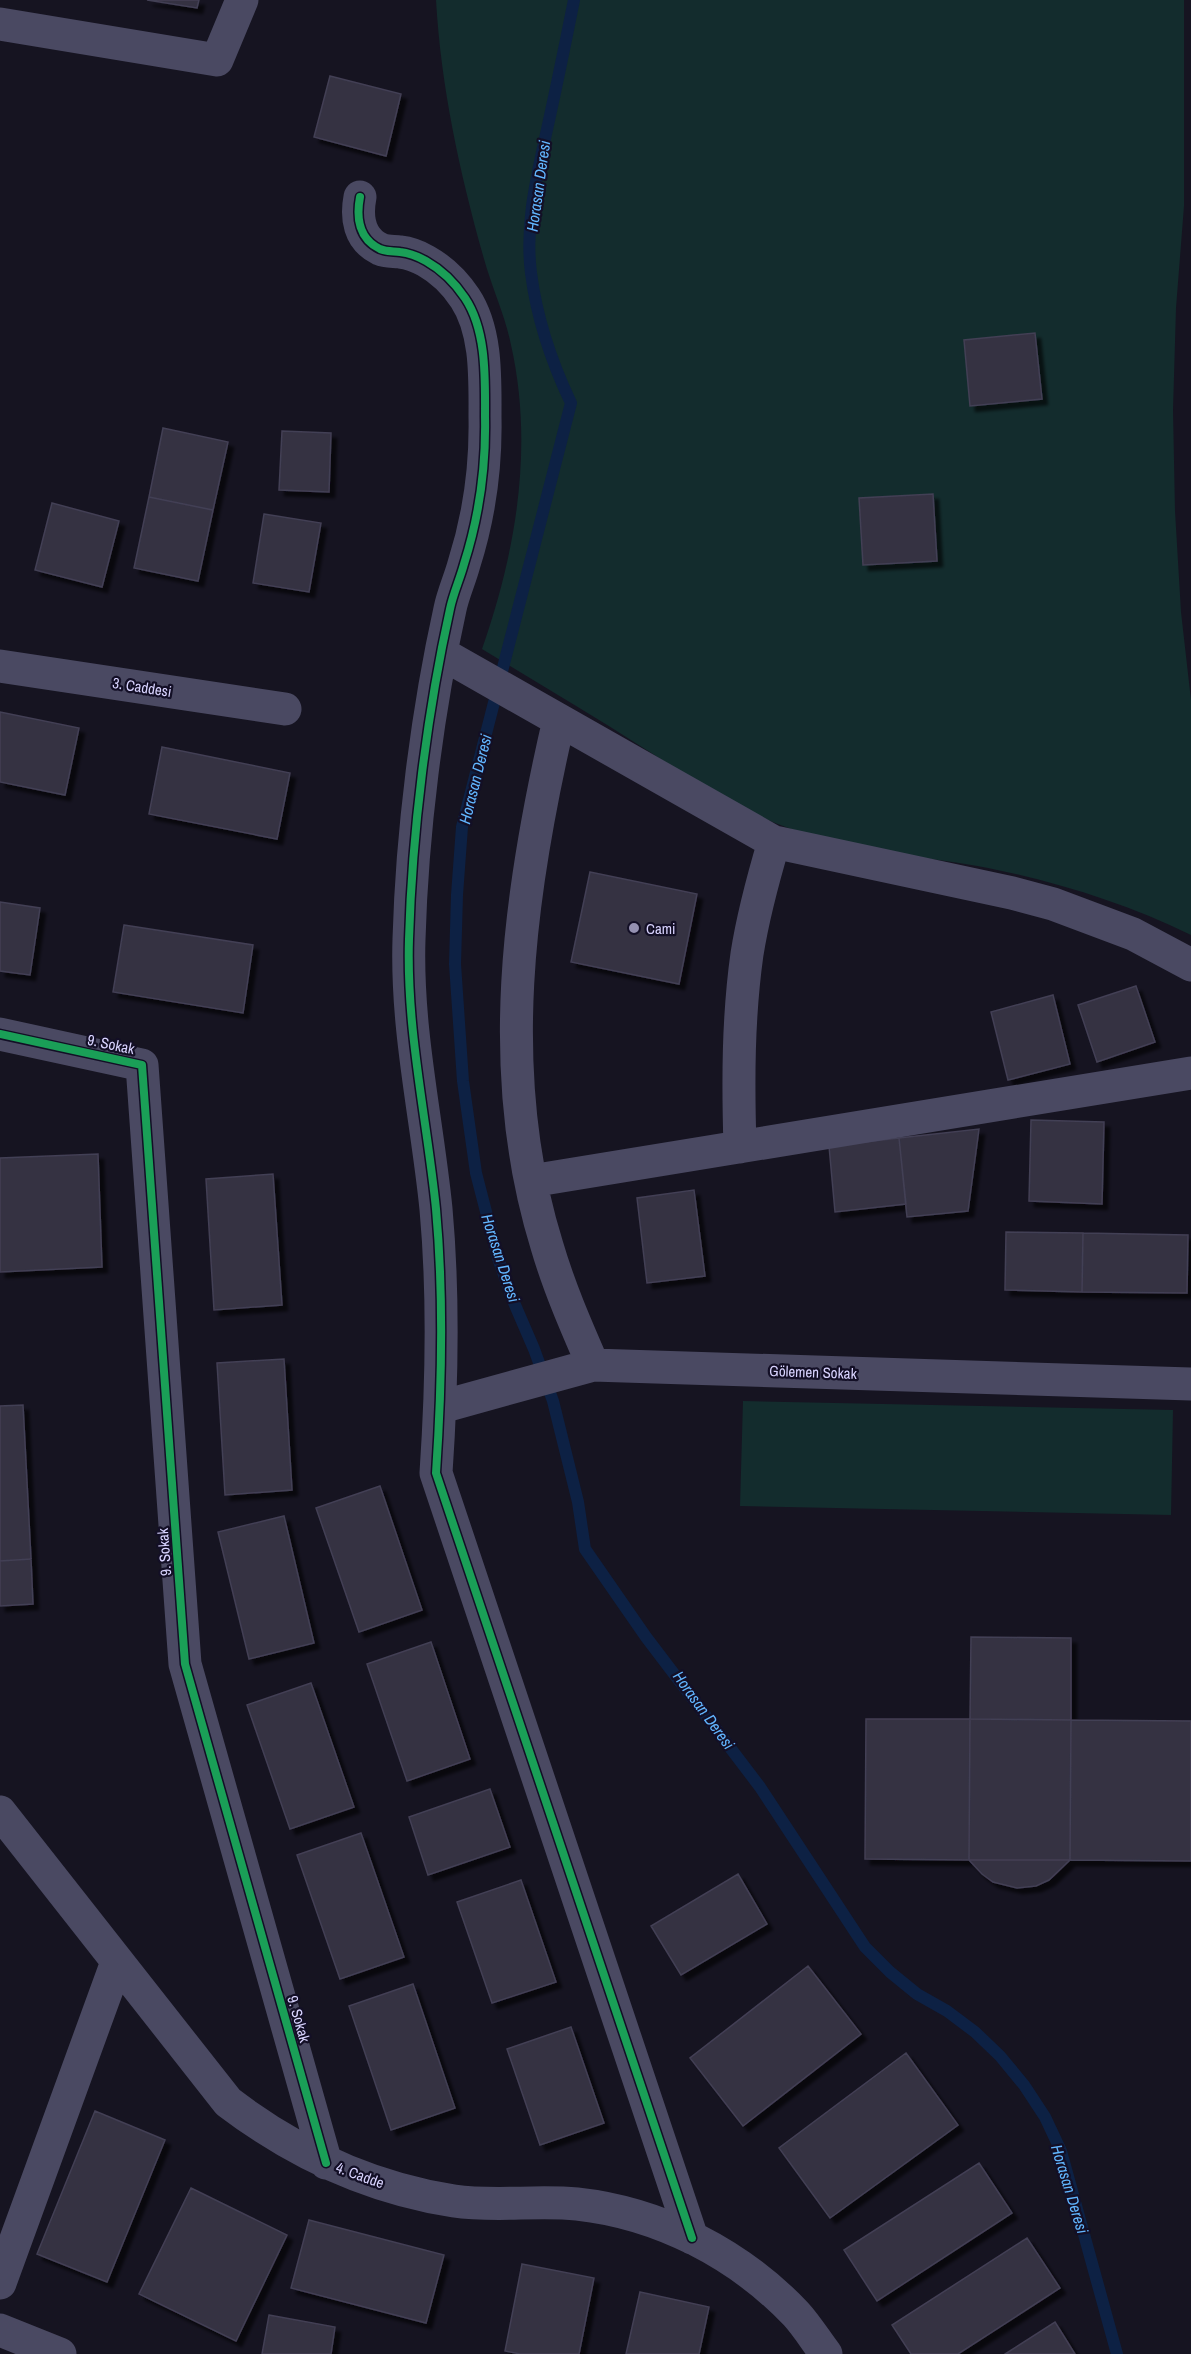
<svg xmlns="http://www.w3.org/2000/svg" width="1191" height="2354" font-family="'Archivo Narrow',sans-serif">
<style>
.green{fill:#132c2d}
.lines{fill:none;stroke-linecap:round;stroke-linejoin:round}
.stream{stroke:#0d2144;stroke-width:12}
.building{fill:#343243;stroke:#433f54;stroke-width:1.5;filter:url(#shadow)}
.street{stroke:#4a4962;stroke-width:33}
.cycleway-casing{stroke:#130f26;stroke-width:11}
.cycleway{stroke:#1a9f57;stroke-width:8}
.poi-dot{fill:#9591b1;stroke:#130f26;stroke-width:2}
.labels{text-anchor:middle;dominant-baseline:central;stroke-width:4.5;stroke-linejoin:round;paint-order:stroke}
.street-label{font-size:15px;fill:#d9d4ff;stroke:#130f26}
.poi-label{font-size:15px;fill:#d9d4ff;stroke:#130f26;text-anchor:start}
.water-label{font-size:16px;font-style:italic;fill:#62b6ff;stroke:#130f26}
</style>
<defs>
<filter id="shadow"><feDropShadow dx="5.5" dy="5.5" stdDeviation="1.5" flood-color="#0009"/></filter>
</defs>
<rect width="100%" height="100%" fill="#161421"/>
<!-- green -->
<path class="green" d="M436 0H1184V206L1176 308 1173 410 1175 511 1181 612 1191 700V935C1128 904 1057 882 988 868 932 857 873 854 818 838 772 824 726 803 686 777 672 768 659 757 645 749 591 714 536 682 482 649 516 552 534 447 511 345 505 315 492 288 484 259 460 174 441 88 436 0Z
M743 1401 1173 1410 1171 1515 740 1506Z"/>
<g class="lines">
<!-- stream -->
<path class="stream" d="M574 0C565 45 556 89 546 134 536 180 525 225 531 273 537 320 551 361 571 403L462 827 457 895 455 964 463 1081 476 1173 498 1258 512 1298 534 1349 553 1401 578 1502 585 1549 646 1637 760 1787 865 1947 890 1972 917 1994 947 2011 975 2032 1000 2056 1024 2085 1045 2117 1061 2151 1117 2354"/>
</g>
<!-- building -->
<path class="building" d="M147 0H199L197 8Z
M330 76 401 94 386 156 314 137Z
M1035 333 1042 399 970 406 964 340Z
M163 428 228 442 213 510 149 497Z
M282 431 331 433 329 492 279 490Z
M933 494 937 561 863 565 859 498Z
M149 497 213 510 198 581 134 568Z
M52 503 119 521 102 587 35 570Z
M264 514 321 523 309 592 253 583Z
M0 712 79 728 65 795 0 782Z
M162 747 290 773 277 839 149 814Z
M590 872 697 894 679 984 571 962Z
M0 902 40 908 30 975 0 971Z
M124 925 253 945 243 1013 113 992Z
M1136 986 1155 1042 1097 1062 1078 1005Z
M1053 995 1070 1064 1008 1080 991 1012Z
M1031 1120 1104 1122 1102 1204 1029 1201Z
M979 1129 968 1211 907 1217 899 1138Z
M899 1138 906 1204 835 1212 829 1146Z
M98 1154 102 1267 0 1272V1158Z
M273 1174 282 1305 214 1310 206 1179Z
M694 1190 705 1276 647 1283 637 1198Z
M1006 1232 1083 1233 1082 1292 1005 1290Z
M1083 1233 1188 1235 1187 1293 1082 1292Z
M284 1359 292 1490 225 1495 217 1363Z
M23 1405 31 1559 0 1561V1406Z
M380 1486 422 1610 359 1632 316 1508Z
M284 1516 314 1643 249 1659 218 1532Z
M31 1559 33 1604 0 1606V1561Z
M971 1637 1071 1638V1720L970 1719Z
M431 1642 470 1759 407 1781 367 1664Z
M311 1683 354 1807 290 1829 247 1705Z
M866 1719H970L969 1860 865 1859Z
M970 1719 1071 1720 1070 1860H969Z
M1071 1720 1191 1721V1861L1070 1860Z
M490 1789 510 1847 428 1875 409 1817Z
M361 1833 404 1957 340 1979 297 1855Z
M969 1860H1070L1049 1880 1036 1886 1017 1888 993 1882 982 1874Z
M738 1874 767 1924 681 1975 651 1926Z
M521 1880 556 1982 492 2003 457 1902Z
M808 1966 861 2034 743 2126 690 2058Z
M413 1984 455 2108 391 2130 349 2006Z
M571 2027 604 2123 540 2145 507 2049Z
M906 2053 958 2125 830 2218 779 2148Z
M95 2111 165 2140 107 2282 37 2254Z
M979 2163 1012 2213 877 2301 844 2250Z
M191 2188 287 2235 236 2341 139 2294Z
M309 2220 444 2255 426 2323 291 2288Z
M1027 2238 1060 2288 958 2354H911L892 2325Z
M522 2264 594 2278 579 2354H520L505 2351Z
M640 2292 709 2307 699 2354H626Z
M269 2315 335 2327 331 2354H262Z
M1055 2322 1075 2354H1005Z"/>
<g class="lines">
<!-- street -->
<path class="street" d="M0 24 217 60 242 0
M360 197C356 218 359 239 380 249 387 252 394 251 400 252 409 253 419 257 426 261 442 270 455 283 465 298 487 331 485 379 485 417 486 466 479 517 464 564 460 579 453 594 450 609 427 713 412 833 409 939 406 1030 427 1119 436 1209 444 1297 442 1385 436 1473L692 2238
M441 653 774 842 1012 893 1053 904 1133 934 1191 965
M0 666 285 709
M559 720C519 892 493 1073 547 1246 559 1287 576 1326 593 1365
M0 1034 142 1065 185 1664 326 2163
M740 1147C738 1082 738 1018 747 954 753 916 763 879 774 842
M531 1181 1191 1073
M441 1407 593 1365 1191 1384
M0 1812 228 2102C295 2153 370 2188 454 2201 495 2207 536 2200 577 2204 660 2213 739 2254 796 2314 807 2326 816 2341 826 2354
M0 2283 117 1962
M0 2330 60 2354"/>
<defs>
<path id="cycleway" d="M360 197C356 218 359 239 380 249 387 252 394 251 400 252 409 253 419 257 426 261 442 270 455 283 465 298 487 331 485 379 485 417 486 466 479 517 464 564 460 579 453 594 450 609 427 713 412 833 409 939 406 1030 427 1119 436 1209 444 1297 442 1385 436 1473L692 2238
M0 1034 142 1065 185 1664 326 2163"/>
</defs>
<!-- cycleway casing -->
<use href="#cycleway" class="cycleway-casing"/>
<!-- cycleway -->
<use href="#cycleway" class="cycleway"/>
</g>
<!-- markers -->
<circle class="poi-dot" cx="634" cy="928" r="6"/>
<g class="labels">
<!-- street labels -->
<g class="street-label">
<text transform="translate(142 687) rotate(9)">3. Caddesi</text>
<text transform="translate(111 1044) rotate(12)">9. Sokak</text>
<text transform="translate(813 1372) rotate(2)">Gölemen Sokak</text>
<text transform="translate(164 1552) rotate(-94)">9. Sokak</text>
<text transform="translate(299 2019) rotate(74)">9. Sokak</text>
<text transform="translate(360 2175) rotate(20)">4. Cadde</text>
</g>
<!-- poi labels -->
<g class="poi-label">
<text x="646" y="928">Cami</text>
</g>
<!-- water labels -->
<g class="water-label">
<text transform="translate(538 186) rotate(-82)">Horasan Deresi</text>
<text transform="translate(475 779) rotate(-76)">Horasan Deresi</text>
<text transform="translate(501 1258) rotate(72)">Horasan Deresi</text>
<text transform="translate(704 1710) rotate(54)">Horasan Deresi</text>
<text transform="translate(1070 2189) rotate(73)">Horasan Deresi</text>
</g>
</g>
</svg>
